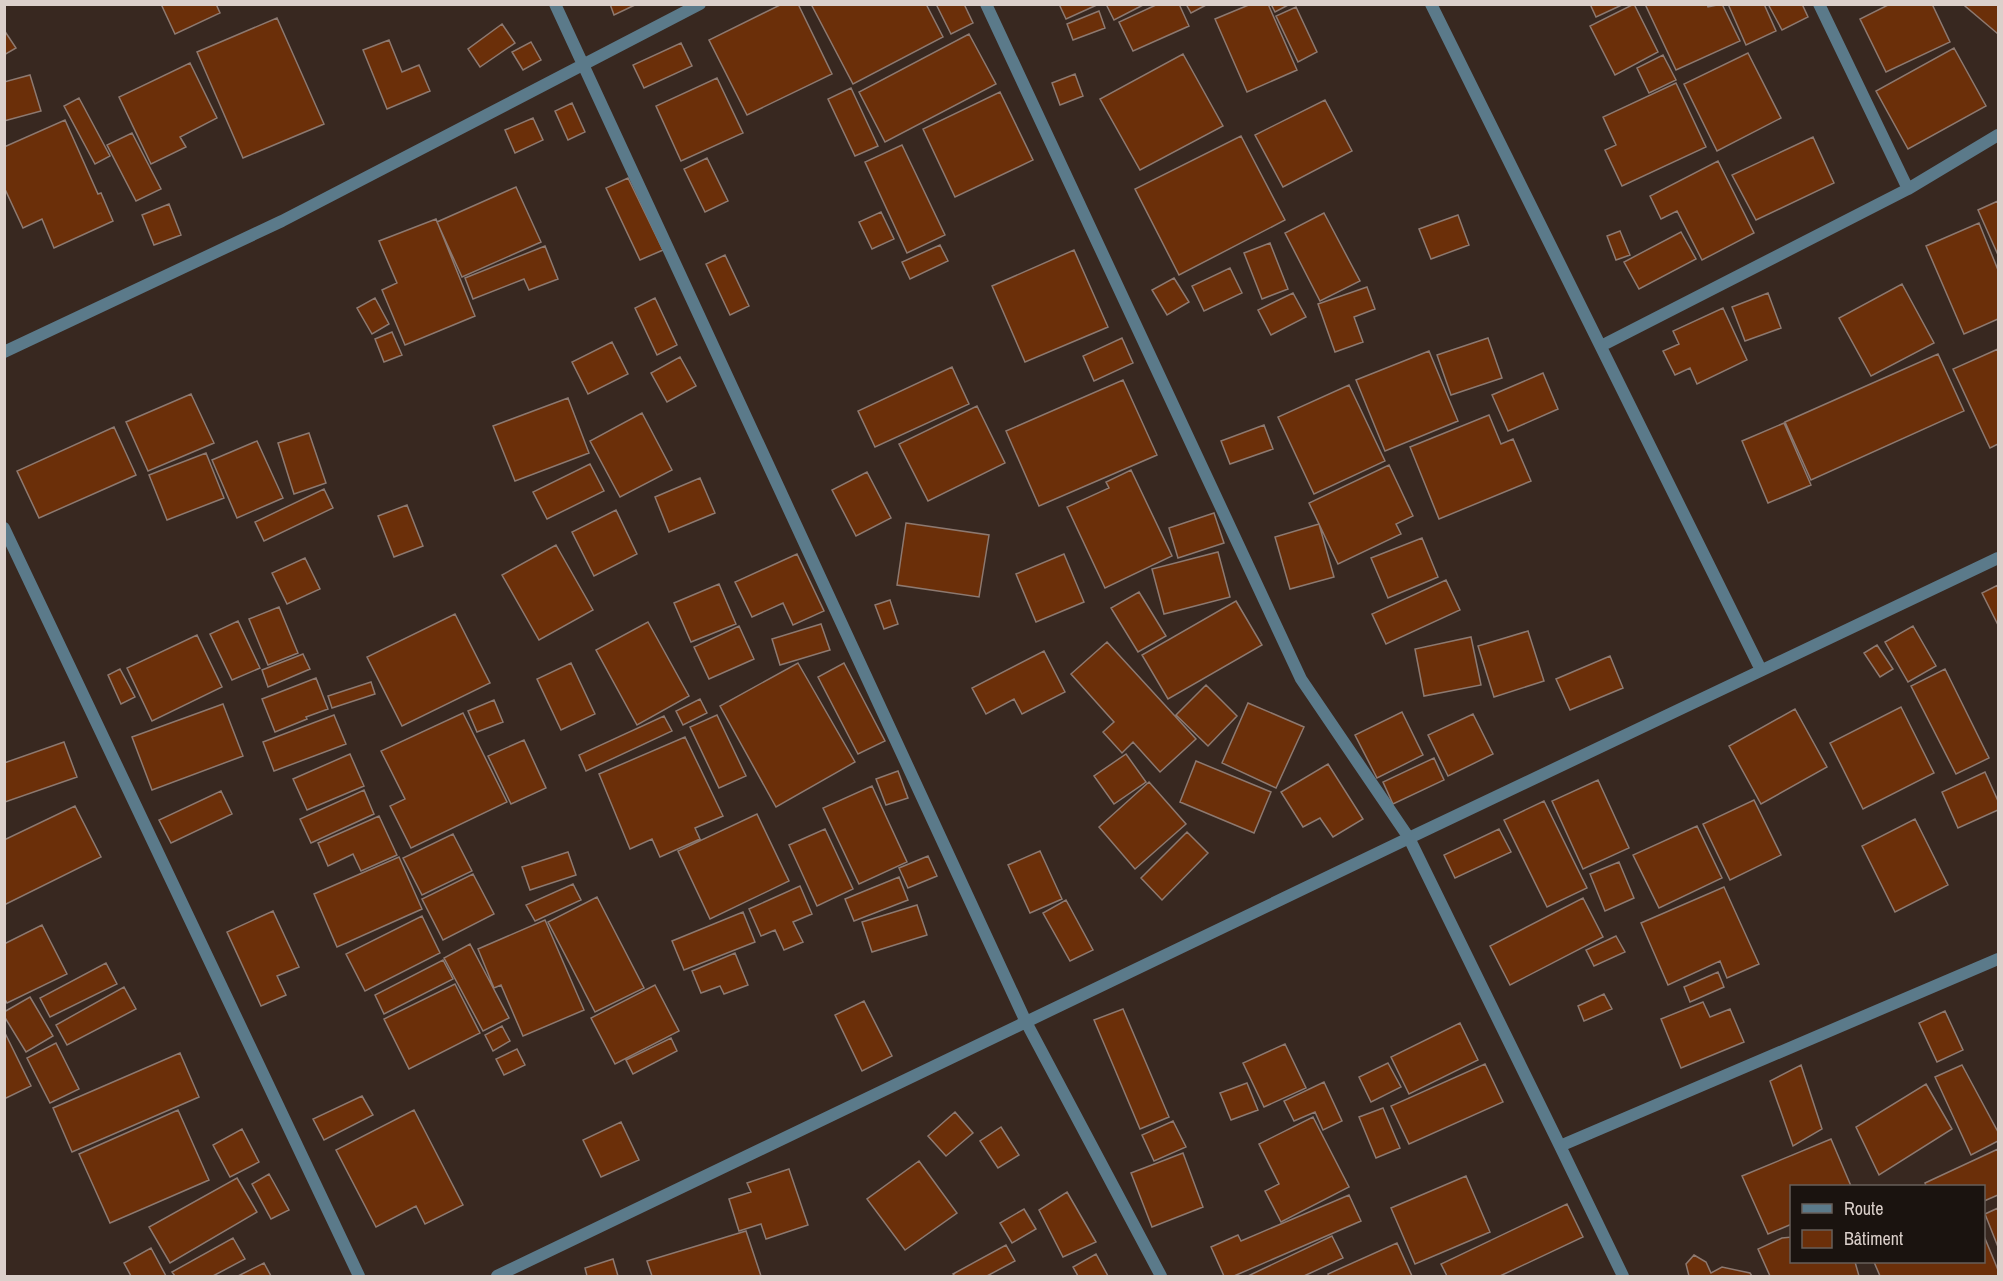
<svg xmlns="http://www.w3.org/2000/svg" width="2003" height="1281" font-family="'Archivo Narrow',sans-serif">
<style>
.building{fill:#6b2f09;stroke:#8d7970;stroke-width:1.5}
.lines{fill:none;stroke-linecap:round;stroke-linejoin:round}
.minor{stroke:#5b7a8a;stroke-width:12}
</style>
<rect width="100%" height="100%" fill="#382820"/>
<!-- building -->
<path class="building" d="M161 4H216L220 13 175 34Z
M610 4H637L614 15Z
M782 4H798L832 74 747 115 709 40Z
M811 4H926L943 37 853 84Z
M936 4H964L973 23 951 34Z
M1059 4H1099L1066 19Z
M1106 4H1145L1114 20Z
M1158 4H1179L1189 26 1133 51 1119 22Z
M1186 4H1208L1191 13Z
M1251 4H1268L1297 70 1247 92 1215 19Z
M1271 4H1290L1275 12Z
M1590 4H1624L1596 17Z
M1634 4 1658 52 1615 75 1590 26Z
M1645 4H1707L1708 7 1722 4 1740 41 1676 70Z
M1728 4H1764L1776 31 1746 45Z
M1768 4H1802L1808 17 1782 30Z
M1890 4H1932L1950 42 1886 72 1860 19Z
M1966 4H1998V34L1965 6Z
M1296 7 1317 52 1298 62 1276 16Z
M1099 11 1105 28 1073 40 1067 24Z
M277 18 324 124 243 158 197 52Z
M502 24 515 43 480 67 468 49Z
M4 30 16 48 4 55Z
M969 34 996 84 885 142 859 92Z
M389 40 402 72 419 65 430 91 387 109 363 50Z
M531 42 541 60 523 70 512 52Z
M681 43 692 66 644 88 633 65Z
M1954 48 1986 106 1908 149 1876 91Z
M1748 53 1781 118 1717 151 1684 84Z
M1183 54 1223 126 1140 170 1100 99Z
M1663 55 1676 80 1649 93 1637 68Z
M190 63 217 118 180 137 186 147 151 164 119 97Z
M1075 74 1083 96 1060 105 1052 83Z
M30 75 41 111 4 121V82Z
M717 78 743 133 681 161 656 106Z
M1676 83 1706 147 1622 186 1605 150 1616 145 1603 117Z
M851 88 878 146 855 156 828 99Z
M1000 92 1033 160 955 197 923 129Z
M79 98 110 156 95 164 64 106Z
M1325 100 1352 151 1283 187 1255 135Z
M572 103 585 132 568 140 555 111Z
M533 118 543 140 515 153 505 130Z
M65 120 98 194 101 193 113 221 54 248 42 219 23 228 4 187V147Z
M132 133 161 189 136 201 107 145Z
M1241 136 1285 220 1179 275 1135 189Z
M1813 137 1834 183 1756 220 1732 175Z
M902 145 945 235 907 253 865 162Z
M707 158 728 201 705 212 684 169Z
M1718 161 1754 233 1702 260 1677 211 1661 219 1650 196Z
M628 178 663 250 640 260 606 188Z
M516 187 541 242 462 277 437 222Z
M1998 201V255L1978 210Z
M169 204 181 235 154 245 142 215Z
M881 212 894 239 872 249 859 222Z
M1324 213 1360 281 1320 301 1285 233Z
M1458 215 1469 245 1431 259 1419 229Z
M436 219 475 316 405 345 382 290 397 283 379 241Z
M1979 223 1998 270V319L1964 334 1926 246Z
M1620 231 1630 255 1616 260 1607 236Z
M1681 232 1696 259 1639 289 1624 262Z
M1270 243 1288 289 1262 299 1244 253Z
M940 245 948 261 910 279 902 262Z
M545 246 558 279 529 290 524 279 473 299 465 278Z
M1074 250 1108 327 1025 362 992 286Z
M725 255 749 306 730 315 706 264Z
M1230 268 1242 293 1204 311 1192 286Z
M1174 278 1189 302 1167 315 1152 290Z
M1902 284 1934 343 1871 376 1839 318Z
M1367 287 1375 309 1354 317 1363 342 1335 352 1318 304Z
M1293 293 1306 317 1271 335 1258 310Z
M1768 293 1781 328 1745 341 1732 307Z
M375 298 389 324 372 334 357 308Z
M655 298 677 345 657 355 635 308Z
M1723 308 1747 360 1697 384 1690 368 1675 375 1663 351 1679 344 1673 331Z
M392 332 402 355 384 362 375 339Z
M1122 338 1133 363 1094 381 1083 356Z
M1488 338 1502 378 1451 395 1437 355Z
M612 342 628 374 588 394 572 362Z
M1998 349V444L1990 448 1953 369Z
M1429 351 1458 421 1385 451 1356 380Z
M1938 354 1964 411 1811 480 1785 422Z
M680 357 696 386 667 402 651 373Z
M952 367 969 404 875 447 858 411Z
M1543 373 1558 409 1508 431 1492 395Z
M1123 380 1157 455 1039 506 1006 431Z
M1349 385 1385 461 1314 494 1278 417Z
M191 394 214 443 148 471 126 422Z
M568 398 589 453 515 481 493 426Z
M977 406 1005 463 928 501 899 444Z
M642 413 672 470 620 497 590 441Z
M1489 415 1501 444 1513 439 1531 481 1439 519 1410 447Z
M1784 423 1811 485 1768 503 1742 441Z
M1264 425 1273 449 1230 464 1221 441Z
M114 427 136 475 39 518 17 471Z
M309 433 326 483 294 494 278 443Z
M257 441 283 498 237 518 212 460Z
M206 453 224 498 167 520 149 475Z
M590 464 604 491 547 519 533 492Z
M1389 465 1413 516 1396 524 1401 534 1338 564 1309 503Z
M1131 470 1172 556 1105 588 1067 507 1109 488 1106 482Z
M867 472 891 518 856 536 832 490Z
M700 478 715 513 669 532 655 497Z
M324 489 333 508 264 541 255 522Z
M407 505 423 546 394 557 378 516Z
M616 510 637 554 594 576 572 532Z
M1214 513 1224 543 1178 558 1169 528Z
M906 523 989 535 979 597 897 585Z
M1319 524 1334 577 1290 589 1275 537Z
M1422 538 1438 577 1388 598 1371 558Z
M556 545 593 610 539 640 502 575Z
M1218 552 1230 597 1164 614 1152 569Z
M797 554 824 611 793 625 783 603 752 617 735 582Z
M1064 554 1084 602 1036 622 1016 574Z
M305 558 320 589 287 604 272 573Z
M1446 580 1460 610 1386 644 1372 614Z
M719 584 736 624 691 642 674 603Z
M1998 585V625L1982 593Z
M1139 592 1166 636 1138 652 1111 608Z
M890 600 898 624 884 629 875 605Z
M1236 601 1262 645 1168 699 1142 655Z
M279 607 298 653 268 665 249 619Z
M455 614 490 683 402 726 367 657Z
M238 621 260 668 232 680 210 634Z
M648 622 689 696 637 725 596 650Z
M821 624 830 650 780 665 772 639Z
M739 626 754 659 709 679 694 647Z
M1913 626 1936 666 1908 682 1885 642Z
M1528 631 1544 681 1494 697 1478 646Z
M197 635 222 687 152 721 127 668Z
M1471 637 1481 685 1424 696 1415 649Z
M1107 642 1196 739 1160 772 1133 742 1122 753 1103 732 1114 722 1071 674Z
M1877 645 1893 669 1880 677 1864 653Z
M1044 651 1065 692 1022 714 1014 699 986 714 972 688Z
M303 654 310 669 268 687 262 670Z
M1610 656 1623 688 1570 710 1556 679Z
M571 663 595 714 561 730 537 679Z
M798 663 855 762 776 807 720 706Z
M844 663 885 741 858 754 818 677Z
M120 669 135 697 121 704 108 675Z
M1945 669 1989 758 1956 774 1911 686Z
M316 678 328 709 306 717 307 719 275 732 262 699Z
M371 682 375 694 332 708 328 696Z
M1206 685 1237 716 1208 746 1176 715Z
M700 699 707 713 683 725 676 711Z
M494 700 503 722 477 732 468 711Z
M1248 703 1304 727 1276 788 1222 763Z
M223 704 243 756 152 790 132 737Z
M1901 707 1934 773 1863 809 1830 743Z
M1795 709 1827 767 1761 804 1729 746Z
M1402 712 1423 755 1377 778 1355 735Z
M463 713 507 802 411 848 390 806 405 799 381 751Z
M1473 714 1493 754 1448 776 1428 735Z
M334 715 346 744 274 771 263 742Z
M717 715 746 776 719 788 690 727Z
M664 716 672 731 586 771 579 755Z
M685 737 723 816 695 828 700 839 660 857 652 839 630 849 599 774Z
M524 740 546 788 511 804 488 756Z
M64 742 77 777 5 802 4 763Z
M350 754 364 786 307 810 293 779Z
M1126 754 1146 782 1114 804 1094 776Z
M1434 758 1444 780 1393 804 1383 782Z
M1196 761 1271 792 1254 833 1180 802Z
M1328 764 1363 819 1333 837 1320 818 1303 827 1281 792Z
M898 771 908 798 886 805 876 779Z
M1985 772 1998 801V810L1958 828 1942 792Z
M1598 780 1629 848 1583 869 1552 801Z
M1149 782 1186 824 1135 869 1099 827Z
M872 786 907 862 859 884 823 808Z
M364 790 374 814 311 843 300 819Z
M221 791 232 814 171 843 159 820Z
M1754 800 1781 855 1730 880 1703 824Z
M1544 801 1587 888 1547 907 1504 820Z
M75 806 101 857 4 905V840Z
M757 814 789 881 710 919 678 851Z
M379 816 397 855 361 871 353 854 328 866 318 843Z
M1915 819 1948 885 1895 912 1862 846Z
M1697 826 1722 878 1659 908 1633 855Z
M825 829 853 889 817 906 789 845Z
M1499 829 1511 852 1455 878 1444 855Z
M1187 832 1208 853 1162 900 1141 878Z
M453 834 472 871 422 895 403 858Z
M1040 851 1062 899 1030 913 1008 865Z
M568 852 576 875 530 890 522 867Z
M928 856 937 876 908 888 899 868Z
M399 857 422 909 337 947 314 894Z
M1619 862 1634 898 1605 911 1590 874Z
M473 874 494 914 443 940 422 899Z
M899 877 908 900 854 921 845 899Z
M573 884 581 900 535 921 526 905Z
M800 886 812 914 793 922 803 942 784 950 775 930 761 936 749 909Z
M1724 887 1759 964 1727 978 1720 961 1668 985 1641 923Z
M597 897 644 988 595 1012 548 922Z
M1583 898 1603 937 1510 985 1490 946Z
M1066 900 1093 950 1070 961 1043 913Z
M917 905 927 935 872 952 862 922Z
M273 911 299 967 277 976 286 995 261 1006 227 932Z
M743 912 755 942 684 970 672 941Z
M422 916 440 953 365 991 346 954Z
M545 920 584 1010 523 1036 501 985 494 988 478 949Z
M42 925 67 974 7 1003 4 998V944Z
M1616 936 1625 952 1594 966 1586 950Z
M470 944 509 1018 483 1031 444 958Z
M735 953 748 985 724 994 720 986 701 993 692 971Z
M443 960 453 979 384 1014 375 995Z
M106 963 117 984 50 1017 40 998Z
M1718 972 1724 987 1690 1002 1684 987Z
M455 984 480 1033 409 1069 384 1019Z
M655 985 679 1031 615 1064 591 1018Z
M124 987 136 1009 67 1045 56 1025Z
M1604 994 1612 1009 1584 1021 1578 1006Z
M30 997 53 1036 26 1052 4 1016V1012Z
M864 1001 892 1056 862 1071 835 1015Z
M1703 1002 1710 1017 1730 1009 1744 1042 1681 1068 1661 1019Z
M1123 1009 1169 1117 1140 1129 1094 1020Z
M1945 1011 1963 1050 1937 1062 1919 1023Z
M1460 1023 1478 1060 1409 1094 1391 1057Z
M502 1026 510 1041 493 1051 485 1035Z
M4 1031 31 1086 4 1099Z
M671 1038 677 1051 633 1074 626 1060Z
M56 1043 79 1089 50 1103 27 1058Z
M1285 1044 1306 1088 1264 1107 1243 1063Z
M517 1049 525 1065 504 1075 496 1059Z
M180 1053 199 1097 72 1152 53 1108Z
M1388 1063 1401 1087 1371 1102 1359 1077Z
M1485 1064 1503 1102 1409 1144 1391 1106Z
M1801 1065 1822 1129 1793 1146 1770 1081Z
M1962 1065 1998 1132V1141L1971 1155 1935 1077Z
M1324 1082 1342 1121 1323 1130 1315 1112 1294 1121 1284 1101Z
M1247 1083 1258 1110 1231 1120 1220 1093Z
M1926 1084 1952 1129 1879 1175 1856 1127Z
M362 1096 373 1115 324 1140 313 1119Z
M1383 1108 1400 1148 1376 1158 1359 1117Z
M178 1110 209 1180 110 1223 79 1154Z
M414 1110 463 1205 425 1224 416 1206 376 1227 336 1150Z
M955 1112 973 1133 946 1156 928 1136Z
M1313 1117 1349 1187 1281 1222 1265 1191 1279 1184 1259 1144Z
M1173 1121 1186 1147 1154 1161 1142 1135Z
M621 1122 639 1160 601 1177 583 1140Z
M1001 1127 1019 1155 998 1168 980 1141Z
M242 1129 259 1162 230 1177 213 1145Z
M1831 1139 1851 1186H1792V1224L1768 1234 1742 1176Z
M1998 1149V1195L1984 1201V1186H1926L1925 1183Z
M1183 1153 1203 1207 1152 1227 1131 1173Z
M919 1161 957 1213 905 1250 867 1199Z
M789 1169 808 1225 766 1239 761 1224 739 1231 729 1199 751 1192 747 1183Z
M269 1174 289 1210 271 1219 252 1184Z
M1466 1176 1490 1232 1415 1264 1391 1208Z
M237 1178 257 1212 170 1263 149 1227Z
M1067 1192 1096 1242 1063 1257 1039 1210Z
M1349 1195 1361 1221 1234 1276H1224L1211 1247 1238 1235 1241 1241Z
M1567 1204 1583 1237 1500 1276H1447L1441 1264Z
M1998 1208V1247L1985 1214Z
M1024 1209 1036 1229 1012 1243 1000 1223Z
M746 1231 761 1276H652L647 1261Z
M1332 1236 1343 1258 1304 1276H1248Z
M1984 1236 1998 1270V1276H1880L1874 1262H1984Z
M1792 1237V1262H1855L1859 1276H1770L1758 1249 1782 1238Z
M233 1238 245 1259 213 1276H175L172 1272Z
M1397 1243 1412 1276H1329L1328 1274Z
M1006 1245 1015 1261 987 1276H955L953 1274Z
M151 1248 166 1276H131L124 1263Z
M1096 1254 1108 1276H1078L1073 1267Z
M1694 1255 1706 1262 1711 1273 1722 1267 1750 1273 1752 1276H1689L1686 1264Z
M613 1259 618 1276H587L585 1268Z
M264 1263 271 1276H238Z"/>
<g class="lines">
<!-- minor -->
<path class="minor" d="M555 4 1026 1022 1161 1276
M986 4 1301 679 1409 838 1560 1146 1623 1276
M1431 4 1761 670
M1819 4 1908 189
M1601 346 1908 189 1998 135
M4 352 282 221 700 4
M4 528 359 1276
M1560 1146 1998 959
M497 1276 1409 838 1998 558"/>
</g>
<!-- border -->
<rect width="2003" height="1281" fill="none" stroke="#dbd0cb" stroke-width="12"/>
<!-- legend -->
<rect x="1790" y="1185" width="195" height="78" fill="#1a130f" stroke="#675f5a" stroke-width="1.5"/>
<rect x="1802" y="1204" width="30" height="9" fill="#5b7a8a" stroke="#675f5a" stroke-width="1.5"/>
<text x="1844" y="1215" font-size="18" fill="#dbd0cb">Route</text>
<rect x="1802" y="1230" width="30" height="18" fill="#6b2f09" stroke="#675f5a" stroke-width="1.5"/>
<text x="1844" y="1245" font-size="18" fill="#dbd0cb">Bâtiment</text>
</svg>
